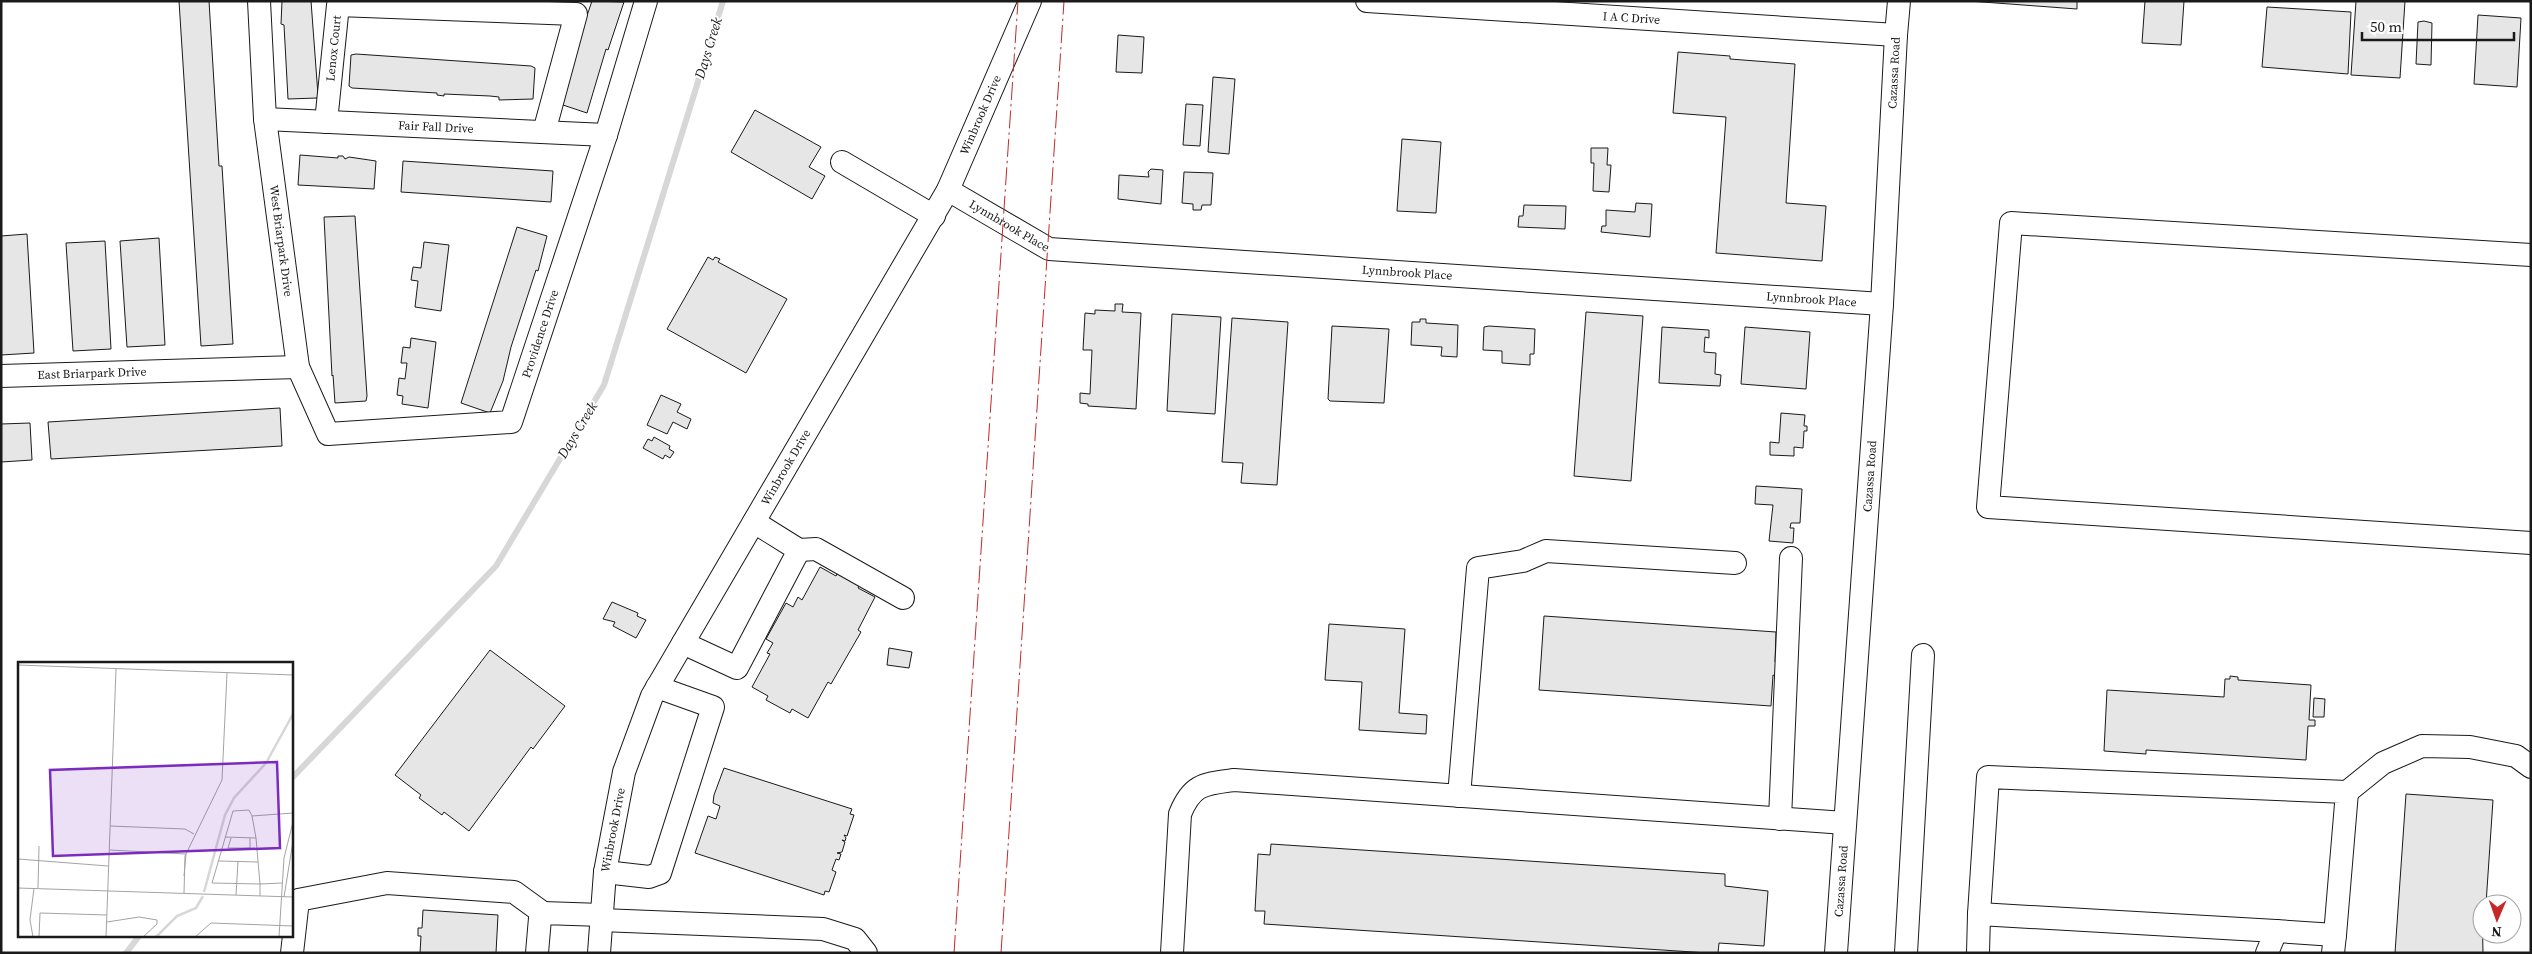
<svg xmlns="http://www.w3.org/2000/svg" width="2532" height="954" font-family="'Source Serif 4',serif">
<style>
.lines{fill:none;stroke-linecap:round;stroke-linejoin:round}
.stream{stroke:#d7d7d7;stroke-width:6}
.building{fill:#e6e6e6;stroke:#1a1a1a}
.minor-casing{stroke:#1a1a1a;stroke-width:24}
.minor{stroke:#fff;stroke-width:22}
.power{stroke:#c62828;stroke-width:1;stroke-dasharray:18 4 2.5 4;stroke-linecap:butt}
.labels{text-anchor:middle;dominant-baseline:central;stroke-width:4;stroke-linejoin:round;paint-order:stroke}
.street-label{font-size:12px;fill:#1a1a1a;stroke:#fff}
.water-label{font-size:14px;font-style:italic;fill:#1a1a1a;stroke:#fff}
.inset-river{fill:none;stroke:#d7d7d7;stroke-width:2.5}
.inset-road{fill:none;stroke:#a3a3a3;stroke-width:1}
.view{fill:#7b2cbf;fill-opacity:0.15;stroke:#7b2cbf;stroke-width:2.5}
.inset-edge{fill:none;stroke:#1a1a1a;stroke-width:2.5}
</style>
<rect width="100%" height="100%" fill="#fff"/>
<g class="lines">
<!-- stream -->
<path class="stream" d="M291 779 496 566 604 385 723 1
M126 953 140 935"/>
</g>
<!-- building -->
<path class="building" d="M179 1H209L219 166H222L233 344 201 346Z
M282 1H311L318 95 317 98 288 99 284 25 281 24Z
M592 1 624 2 608 50 606 49 587 113 557 103Z
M1969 1H2077V9Z
M2145 1H2184L2181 45 2142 43Z
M2356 1H2405L2400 78 2351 75Z
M2267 7 2351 12 2348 74 2262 67Z
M2478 15 2521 18 2517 87 2474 84Z
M2424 21 2432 23 2431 65 2416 64 2418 22Z
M1118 35 1144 37 1142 73 1116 72Z
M1678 52 1730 56V59L1795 64 1786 203 1826 206 1822 261 1716 253 1726 117 1673 113Z
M356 54 531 66 535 68 533 99 499 100V97L490 96 444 94V96L437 95V93L352 88 349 86 351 55Z
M1213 77 1235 79 1229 154 1208 152Z
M1186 104 1203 105 1200 146 1183 145Z
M755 110 821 147 809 167 825 176 812 199 731 152Z
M1402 139 1441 142 1436 213 1397 211Z
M1591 148H1608L1607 165H1611L1609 192 1593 191 1594 163H1591Z
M300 155 338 158V156H343L345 159 349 157 376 161 374 189 298 185Z
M403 161 553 171 551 202 401 192Z
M1151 169 1163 170 1161 204 1118 199 1119 175 1149 177 1148 172Z
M1184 172 1213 173 1211 205H1202L1201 210H1193V204L1182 203Z
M1636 203 1652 204 1650 237 1601 232 1602 226H1606V210L1635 212Z
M1524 205 1566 206 1565 229 1518 227 1519 216H1523Z
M355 216 367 396 366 401 335 403 333 375 332 376 324 217Z
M517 227 547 236 538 271 536 270 511 347 503 381 490 413 461 403Z
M27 234 34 353 1 355V236Z
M159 238 165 345 127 347 120 241Z
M105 241 111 349 73 351 66 243Z
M424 242 449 245 441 311 415 307 418 281 411 280 413 267 421 268Z
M708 257 713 260 715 257 720 259 718 262 787 299 746 373 667 329Z
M1115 304H1123L1122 312 1141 313 1136 409 1088 406V404L1080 403V393L1090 394 1092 350H1083L1085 313 1095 314V310L1115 311Z
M1586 312 1643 316 1631 481 1574 476Z
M1172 314 1221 317 1215 414 1167 411Z
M1232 318 1288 322 1277 485 1241 483 1243 463 1222 462Z
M1420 319H1426V323L1458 325 1457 357 1441 356 1442 347 1411 345 1412 322H1420Z
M1332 326 1389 329 1384 403 1330 401 1328 399Z
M1489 326 1535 329 1534 354H1530V365L1502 363V351L1483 350 1484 327Z
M1662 327 1709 330V338L1705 337 1704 352 1716 353 1715 374 1721 375 1720 386 1659 383Z
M1745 327 1810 332 1806 389 1741 384Z
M411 338 436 342 428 408 402 404 403 396 397 395 399 378 405 379 407 363H401L403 347 410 348Z
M661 395 681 404 677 412 691 419 687 429 673 422 667 434 647 425Z
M280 408 282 446 51 459 48 422Z
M1781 413 1805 415 1804 426H1807V431H1804L1803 448 1794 447V456L1770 455V442L1779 443Z
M30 423 32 460 1 462V424Z
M654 437 670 446 669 449 674 452 670 458 665 455 663 459 643 448 648 439 652 441Z
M1756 486 1802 489 1800 523H1791L1790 528H1794L1793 543 1769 541 1773 505 1755 504Z
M820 567 836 576 838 572 860 584 858 588 875 597 858 630 861 632 831 684 828 682 808 718 792 709 790 713 766 700 768 696 752 687 770 654 767 653 773 643 766 639 786 603 793 607 798 597 802 600Z
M612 602 638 613 637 616 646 620 636 638 613 626 615 622 603 619Z
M1544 616 1776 632 1775 662 1777 663 1776 676 1773 675 1771 706 1539 690Z
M1329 624 1405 629 1399 713 1427 715 1426 734 1359 730 1362 682 1325 680Z
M889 648 912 652 909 668 887 665Z
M490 650 565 706 533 749 531 747 469 831 444 812 442 815 419 798 421 795 395 775Z
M2230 676 2238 677V680L2311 685 2309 720H2315V726H2308L2306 760 2146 750V754L2104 751 2107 690 2224 697 2225 679H2230Z
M2314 698 2325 699 2324 717H2313Z
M724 768 852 809 850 814 854 815 847 836 844 835 846 838 845 841 842 840 845 842 842 852 837 853 841 854 839 860 836 859 832 870 836 872 829 892 825 891 824 895 695 853 708 816 716 819 720 806 713 803 714 795Z
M2406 794 2493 800 2486 904H2482L2483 953H2395Z
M1271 844 1725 874V886L1768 891 1764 946 1719 943 1718 953H1708L1264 924 1265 911H1255L1258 854 1270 855Z
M423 910 498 915 496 953H420L421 936H418V928H422Z"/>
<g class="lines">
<defs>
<g id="minor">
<path id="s1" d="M259 1 265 119 298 367 328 434 511 422 606 135 646 1"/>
<path id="s2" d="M1367 1 1896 35"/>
<path id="s3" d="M265 119 606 135"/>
<path id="s4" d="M326 122 338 5 576 14 544 132"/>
<path d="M842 162 934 216"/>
<path id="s5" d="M948 190 1049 249 1882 304"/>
<path d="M2531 255 2011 223 1988 507 2531 543"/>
<path id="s6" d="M1 376 298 367"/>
<path d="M799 550 816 549 903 598"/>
<path d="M683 643 737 668 799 550 754 522"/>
<path d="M2347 792 2383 763 2422 746 2470 747 2516 756 2531 767"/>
<path d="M1459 796 1478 568 1523 561 1546 551 1735 563"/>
<path d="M1780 819 1791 558"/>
<path d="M605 872 649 877 660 873 713 707 657 687"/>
<path d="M1979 914 1988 777 2347 792 2335 935"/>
<path d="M601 920 823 929 855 939 866 953"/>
<path d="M2276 931 2335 935 2333 953"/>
<path d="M292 953 298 900 387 883 514 892 543 913"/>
<path d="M537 953 540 918 543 913 602 915"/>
<path id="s7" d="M599 953 605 872 624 772 652 696 948 190 1030 1"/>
<path d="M1172 953 1180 814C1192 784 1204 784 1234 780L1845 823"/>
<path id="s8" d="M1836 953 1882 304 1896 35 1899 1"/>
<path d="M1906 953 1923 655"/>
<path d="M1978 953 1979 914 2276 931 2267 953"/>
</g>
</defs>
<!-- minor casing -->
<use href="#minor" class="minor-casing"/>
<!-- minor -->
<use href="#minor" class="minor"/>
<!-- power -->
<path class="power" d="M954 953 1018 1
M1001 953 1064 1"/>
</g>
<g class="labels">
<!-- street labels -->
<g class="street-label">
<text stroke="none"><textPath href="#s2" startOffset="265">I A C Drive</textPath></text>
<text stroke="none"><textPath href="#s4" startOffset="74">Lenox Court</textPath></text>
<text stroke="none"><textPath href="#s8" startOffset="882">Cazassa Road</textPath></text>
<text stroke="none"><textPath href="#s7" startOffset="932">Winbrook Drive</textPath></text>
<text stroke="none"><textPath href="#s3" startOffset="171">Fair Fall Drive</textPath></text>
<text stroke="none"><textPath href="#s5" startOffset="71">Lynnbrook Place</textPath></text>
<text stroke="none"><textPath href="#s1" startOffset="241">West Briarpark Drive</textPath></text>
<text stroke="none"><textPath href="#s5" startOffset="476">Lynnbrook Place</textPath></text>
<text stroke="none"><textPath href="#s5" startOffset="881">Lynnbrook Place</textPath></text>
<text stroke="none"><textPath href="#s1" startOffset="718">Providence Drive</textPath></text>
<text stroke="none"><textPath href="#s6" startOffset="91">East Briarpark Drive</textPath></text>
<text stroke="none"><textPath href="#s7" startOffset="529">Winbrook Drive</textPath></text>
<text stroke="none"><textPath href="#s8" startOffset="478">Cazassa Road</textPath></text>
<text stroke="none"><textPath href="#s7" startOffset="124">Winbrook Drive</textPath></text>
<text stroke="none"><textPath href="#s8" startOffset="72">Cazassa Road</textPath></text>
</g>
<!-- water labels -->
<g class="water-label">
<text transform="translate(708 48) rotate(-73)">Days Creek</text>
<text transform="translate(577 430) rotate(-59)">Days Creek</text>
</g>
</g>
<!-- overview -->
<g transform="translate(18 662)">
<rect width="275" height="275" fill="#fff"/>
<path class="inset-river" d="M186 230 207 153 216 136 248 101 275 52M138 275 159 254 178 246 185 234"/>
<path class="inset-road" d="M0 3 275 13M234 154 275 151M92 164 167 167 176 172M207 175 238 176M213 176 210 186H232V176M92 188 168 192M0 197 90 204M201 199 240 200M166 214 168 192M0 226 275 235M20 226 21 184M166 231 167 194 204 118 209 11M218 233 220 199M242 234V222L238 176 234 154 231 148 215 149 194 221 242 222 264 221M266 235 275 179M89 260 121 255 139 258V262L125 275M15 275 12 258 16 226M21 275 22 251 89 253M88 275 98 7M177 275 193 261 275 264M261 275 266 196 275 160"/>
<path class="view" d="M259 100 262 186 35 194 32 108Z"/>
<rect width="275" height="275" class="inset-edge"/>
</g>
<!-- border -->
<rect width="2532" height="954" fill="none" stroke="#1a1a1a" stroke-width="5"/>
<!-- north arrow -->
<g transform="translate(2497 919) rotate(182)"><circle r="24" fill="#ffffff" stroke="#a3a3a3"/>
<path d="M0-4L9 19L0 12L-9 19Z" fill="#c62828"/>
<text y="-8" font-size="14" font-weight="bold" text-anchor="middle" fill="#1a1a1a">N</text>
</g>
<!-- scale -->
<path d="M2362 32v8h152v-8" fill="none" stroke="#1a1a1a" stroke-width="2.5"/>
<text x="2370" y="32" font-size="15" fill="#1a1a1a" stroke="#ffffff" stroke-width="4" paint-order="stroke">50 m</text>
</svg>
